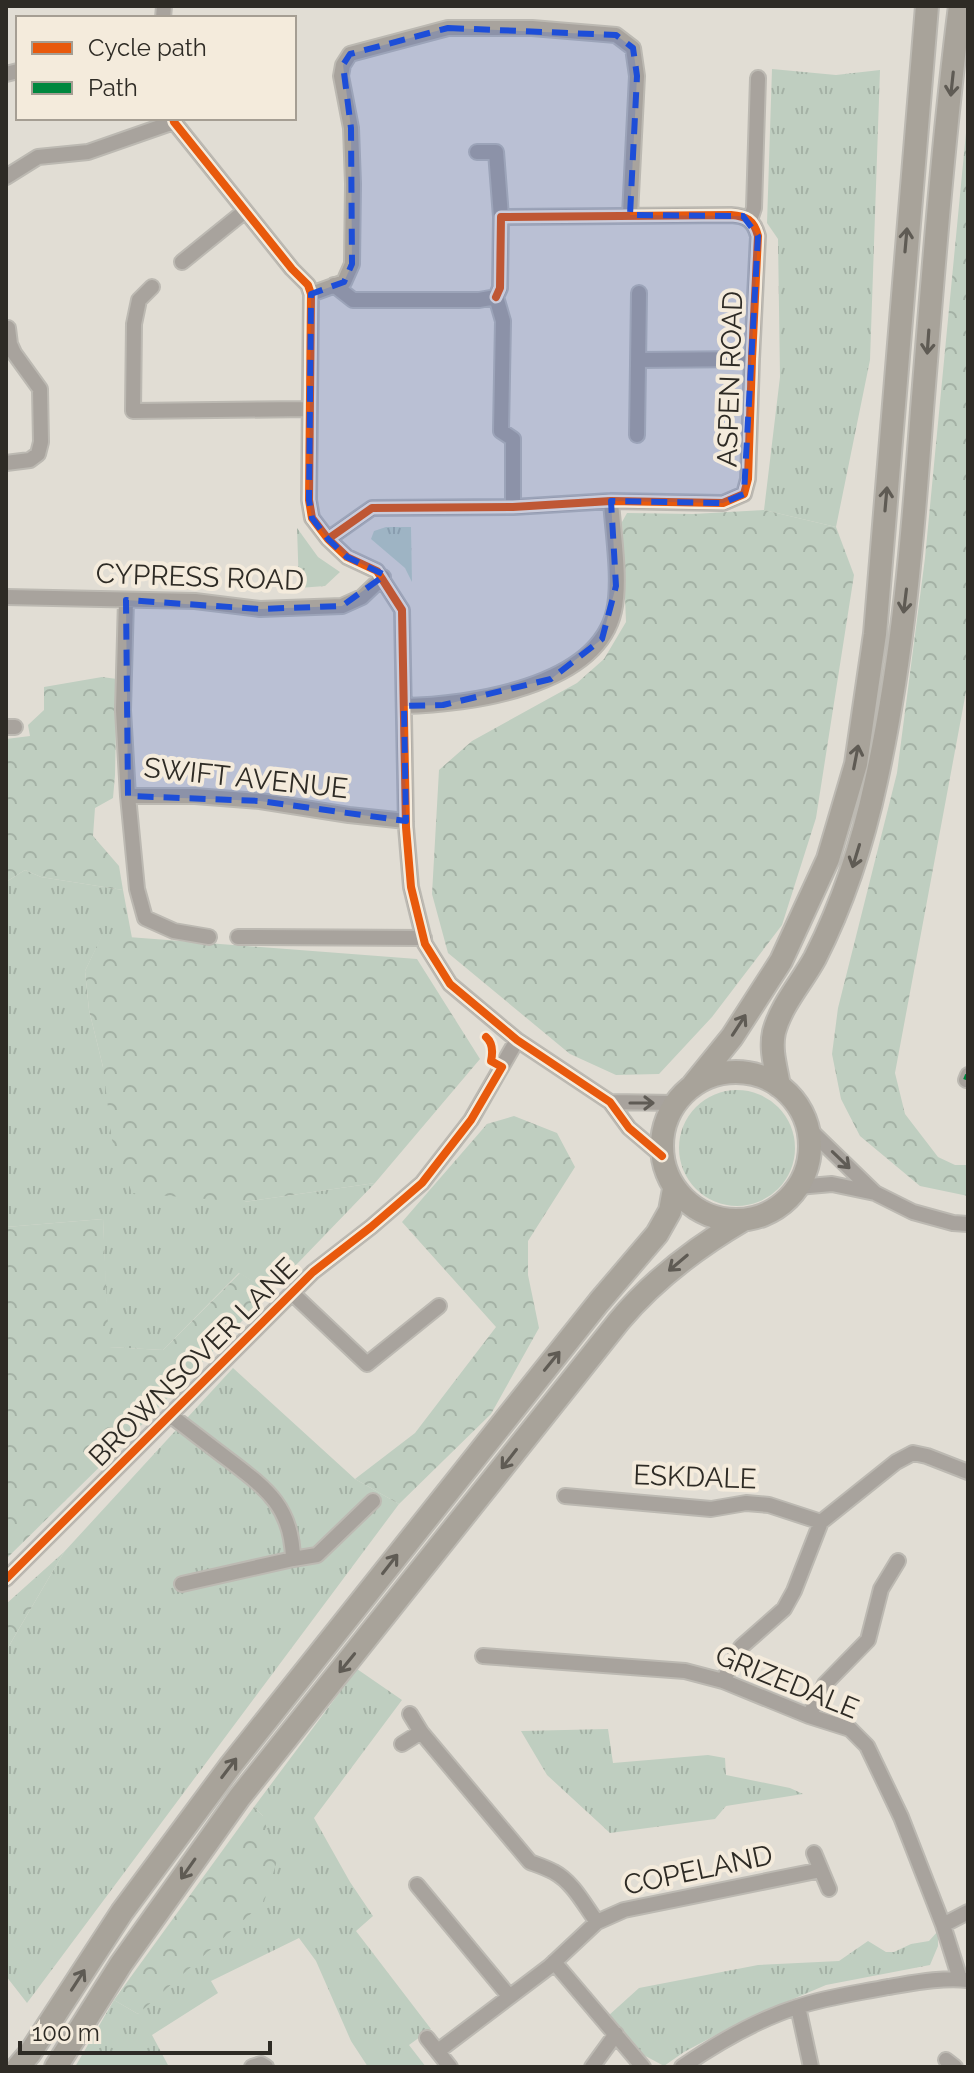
<svg xmlns="http://www.w3.org/2000/svg" width="974" height="2073" font-family="Raleway,sans-serif">
<style>
.grass{fill:url(#grass-tufts)}
.forest{fill:url(#forest-crowns)}
.lines{fill:none;stroke-linecap:round;stroke-linejoin:round}
.minor-casing{stroke:#bcb9b2;stroke-width:18}
.trunk-casing{stroke:#bcb9b2;stroke-width:26}
.minor{stroke:#a8a39d;stroke-width:14}
.trunk{stroke:#a8a39a;stroke-width:22}
.quiet{stroke:#00873e;stroke-width:6;stroke-dasharray:12 6;stroke-linecap:butt}
.cycleway-casing{stroke:#f4ebdc;stroke-width:13}
.cycleway{stroke:#e8590c;stroke-width:8}
.oneway{stroke:#5f5b54}
.oneway2{stroke:#5f5b55}
.marked{fill:#1d4ed8;fill-opacity:0.2;stroke:#1d4ed8;stroke-width:6;stroke-dasharray:16 10;stroke-linejoin:round}
.labels{text-anchor:middle;dominant-baseline:central;stroke-width:8;stroke-linejoin:round;paint-order:stroke}
.street-label{font-size:28px;fill:#2e2b25;stroke:#f4ebdc}
</style>
<defs>
<pattern id="grass-tufts" width="24" height="20" patternUnits="userSpaceOnUse" patternTransform="scale(2)"><rect width="24" height="20" fill="#bfcec0"/><path d="M3 7l-1-3M5 7V3M7 7l1-3M15 17l-1-3M17 17v-4M19 17l1-3" fill="none" stroke="#a4b1a5"/></pattern>
<pattern id="forest-crowns" width="20" height="18" patternUnits="userSpaceOnUse" patternTransform="scale(2)"><rect width="20" height="18" fill="#bfcec0"/><path d="M2 6a3 3 0 1 1 6 0M12 15a3 3 0 1 1 6 0" fill="none" stroke="#a4b1a5"/></pattern>
</defs>
<rect width="100%" height="100%" fill="#e1ddd4"/>
<!-- grass -->
<path class="grass" d="M772 69 836 75 880 70 870 360 836 527 764 510 780 377 778 239 767 223Z
M386 527H411L412 582 405 568 371 539 374 531Z
M297 528 318 557 340 572 325 586 299 588Z
M25 870 41 877 123 890 132 938 102 936 85 971 89 1010 103 1067 244 1202 375 1183 270 1292 239 1273 163 1350 108 1347 103 1219 6 1227V882Z
M679 1148a58 58 0 1 1 116 0a58 58 0 1 1-116 0Z
M233 1368 355 1479 399 1504 27 2003 6 1976V1651L64 1552Z
M357 1669 402 1700 314 1818 350 1882 373 1916 356 1931 431 2029 409 2045 426 2067H368L351 2041 316 1961 299 1938 211 1981 218 1993 152 2035 169 2067H75L114 2000 138 2014 263 1816 254 1807Z
M608 1729 613 1763 708 1755 725 1758 726 1775 790 1788 803 1794 726 1806 715 1819 610 1833 547 1775 521 1731Z
M938 1931V1946L930 1965 826 1985 746 2019 684 2052 664 2066 638 2052 608 2016 639 1988 758 1965 839 1961 868 1941 886 1952H894L911 1944 929 1941Z"/>
<!-- forest -->
<path class="forest" d="M968 112V681L895 1073 905 1114 938 1157 955 1165H968V1196L920 1186 860 1136 841 1099 832 1054 838 1008 897 773 925 558Z
M764 510 836 527 854 575 816 818 782 925 712 1017 659 1074 616 1075 570 1054 448 953 432 894 439 770 472 741 577 683 604 659 626 622 622 522 627 513 693 514Z
M102 677 117 679 115 775 113 798 95 808 93 836 119 866 123 890 41 877 25 870 6 882V739L30 736 28 725 44 710V687Z
M102 935 417 959 480 1059 375 1183 244 1202 132 1193 112 1140 103 1067 89 1010 85 971Z
M514 1116 557 1133 575 1167 528 1241V1275L539 1328 491 1414 399 1504 355 1479 415 1433 496 1327 402 1222 487 1124Z
M103 1219 109 1347 163 1350 240 1273 270 1292 129 1438 6 1559V1227Z
M64 1552 6 1651V1604Z
M254 1807 263 1816 277 1861 264 1902 138 2014 114 2000Z"/>
<g class="lines">
<defs>
<path id="minor" d="M163 18 164 6
M6 74 18 71
M173 118 174 122 292 269 308 285 311 294 309 500 312 518 328 539 347 557 377 571 402 610 406 827 411 887 425 944 450 984 517 1040 610 1102 629 1128 662 1156
M477 152H496L501 217
M6 177 38 157 88 152 174 122
M750 220 754 208 758 78
M182 262 245 211
M334 285 353 300H479L496 297
M152 287 139 300 134 324 133 411 309 409
M311 294 344 282 352 264 353 184 351 128 341 76 343 65 350 54 448 28H532L616 35 633 48 637 76 630 215
M496 297 503 321 501 431 513 439V507
M638 360 752 359
M637 435 639 293
M6 463 30 460 38 454 41 442 40 389 14 353 10 344 8 328
M328 539 372 508 513 507 611 501 723 503 744 494 748 479 752 359 758 236C754 220 746 216 731 215L501 217 500 288 496 297
M6 597 195 601 260 609 342 606 362 597 383 577
M126 600 123 710 128 796H195L260 801 349 815 406 821
M404 706C468 705 597 687 614 611 621 581 613 533 611 501
M6 727H15
M128 796 137 889 145 918 174 931 209 937
M238 937 424 938
M966 1080 968 1075
M610 1102 675 1103
M808 1128 874 1192
M798 1187 832 1184 875 1193 913 1212 953 1223 968 1224
M292 1293 367 1364 439 1306
M170 1415C190 1430 209 1445 229 1460 267 1489 292 1507 293 1559
M565 1496 711 1509 746 1503 769 1505 821 1522
M6 1579 313 1272 371 1227 422 1183 471 1120 517 1040
M182 1584 293 1559 317 1555 373 1501
M483 1656 685 1671 723 1681 809 1716 850 1729 867 1746 901 1817 943 1925 960 1979
M723 1681 741 1647 784 1609 794 1591 821 1522 896 1462 913 1453 927 1456 968 1472
M410 1714 421 1732 530 1862C538 1865 547 1868 554 1872 573 1882 585 1906 597 1922
M809 1716 825 1684 868 1640 881 1589 898 1561
M402 1744 421 1732
M814 1853 829 1889
M417 1885 509 1996
M943 1925 968 1912
M554 1962 643 2067
M798 2007 811 2067
M427 2038 450 2067
M438 2051 549 1967 597 1922 624 1910 821 1870
M946 2060 955 2067
M252 2067 261 2064 266 2067
M592 2067 616 2034
M682 2067C717 2043 756 2020 797 2007 826 1997 858 1993 888 1987 913 1983 942 1977 968 1980"/>
<path id="trunk" d="M662 1146a74 74 0 1 1 148 0a74 74 0 1 1-148 0Z
M693 1085 732 1037 781 961 828 859 856 764 875 634 927 6
M779 1086C776 1068 770 1050 774 1032 781 1005 802 982 815 958 843 903 863 842 876 781 903 659 913 534 922 410 933 275 943 140 960 6
M18 2067 30 2053 122 1912 231 1765 599 1302 657 1234 670 1211 674 1189
M56 2067 121 1964 239 1798 619 1321C654 1279 697 1247 743 1220"/>
</defs>
<!-- minor casing -->
<use href="#minor" class="minor-casing"/>
<!-- trunk casing -->
<use href="#trunk" class="trunk-casing"/>
<!-- minor -->
<use href="#minor" class="minor"/>
<!-- trunk -->
<use href="#trunk" class="trunk"/>
<!-- quiet -->
<path class="quiet" d="M966 1080 968 1075"/>
<defs>
<path id="cycleway" d="M173 118 174 122 292 269 308 285 311 294 309 500 312 518 328 539 347 557 377 571 402 610 406 827 411 887 425 944 450 984 517 1040 610 1102 629 1128 662 1156
M328 539 372 508 513 507 611 501 723 503 744 494 748 479 752 359 758 236C754 220 746 216 731 215L501 217 500 288 496 297
M6 1579 313 1272 371 1227 422 1183 471 1120 502 1067 491 1061C493 1052 493 1043 486 1037"/>
</defs>
<!-- cycleway casing -->
<use href="#cycleway" class="cycleway-casing"/>
<!-- cycleway -->
<use href="#cycleway" class="cycleway"/>
</g>
<!-- one-way arrows -->
<defs><path id="oneway-shaft" d="M-6 0H5M1.5-3L5.5 0L1.5 3" fill="none" stroke-width="1.6" stroke-linecap="round" stroke-linejoin="round" transform="scale(2)"/></defs>
<g class="oneway">
<use href="#oneway-shaft" transform="translate(952 84) rotate(96)"/>
<use href="#oneway-shaft" transform="translate(906 240) rotate(-85)"/>
<use href="#oneway-shaft" transform="translate(928 342) rotate(94)"/>
<use href="#oneway-shaft" transform="translate(886 499) rotate(-85)"/>
<use href="#oneway-shaft" transform="translate(905 601) rotate(97)"/>
<use href="#oneway-shaft" transform="translate(856 757) rotate(-79)"/>
<use href="#oneway-shaft" transform="translate(856 856) rotate(107)"/>
<use href="#oneway-shaft" transform="translate(739 1025) rotate(-57)"/>
<use href="#oneway-shaft" transform="translate(678 1263) rotate(140)"/>
<use href="#oneway-shaft" transform="translate(552 1361) rotate(-51)"/>
<use href="#oneway-shaft" transform="translate(509 1459) rotate(128)"/>
<use href="#oneway-shaft" transform="translate(390 1564) rotate(-52)"/>
<use href="#oneway-shaft" transform="translate(347 1663) rotate(129)"/>
<use href="#oneway-shaft" transform="translate(229 1768) rotate(-53)"/>
<use href="#oneway-shaft" transform="translate(188 1869) rotate(125)"/>
<use href="#oneway-shaft" transform="translate(78 1980) rotate(-57)"/>
</g>
<g class="oneway2">
<use href="#oneway-shaft" transform="translate(642 1103)"/>
<use href="#oneway-shaft" transform="translate(841 1160) rotate(44)"/>
</g>
<!-- marked area -->
<path class="marked" d="M448 28 616 35 633 48 637 76 630 215 743 216 758 236 744 494 723 503 611 501 616 586 602 639 551 679 443 705 404 706 406 821 260 801 128 796 126 600 260 609 342 606 385 575 347 557 328 539 312 518 309 500 311 294 344 282 352 264 351 128 343 65 350 54Z"/>
<g class="labels">
<!-- street labels -->
<g class="street-label">
<text transform="translate(730 379) rotate(-88)">ASPEN ROAD</text>
<text transform="translate(200 577) rotate(2)">CYPRESS ROAD</text>
<text transform="translate(246 778) rotate(6)">SWIFT AVENUE</text>
<text transform="translate(193 1362) rotate(-45)">BROWNSOVER LANE</text>
<text transform="translate(695 1477) rotate(2)">ESKDALE</text>
<text transform="translate(787 1682) rotate(22)">GRIZEDALE</text>
<text transform="translate(698 1870) rotate(-12)">COPELAND</text>
</g>
</g>
<!-- border -->
<rect width="974" height="2073" fill="none" stroke="#2e2b25" stroke-width="16"/>
<!-- legend -->
<rect x="16" y="16" width="280" height="104" fill="#f4ebdc" stroke="#a59e93" stroke-width="2"/>
<rect x="32" y="42" width="40" height="12" fill="#e8590c" stroke="#a59e93" stroke-width="2"/>
<text x="88" y="56" font-size="24" fill="#2e2b25">Cycle path</text>
<rect x="32" y="82" width="40" height="12" fill="#00873e" stroke="#a59e93" stroke-width="2"/>
<text x="88" y="96" font-size="24" fill="#2e2b25">Path</text>
<!-- scale -->
<path d="M20 2041v12h250v-12" fill="none" stroke="#2e2b25" stroke-width="4"/>
<text x="32" y="2041" font-size="24" fill="#2e2b25" stroke="#f4ebdc" stroke-width="6" paint-order="stroke">100 m</text>
</svg>
